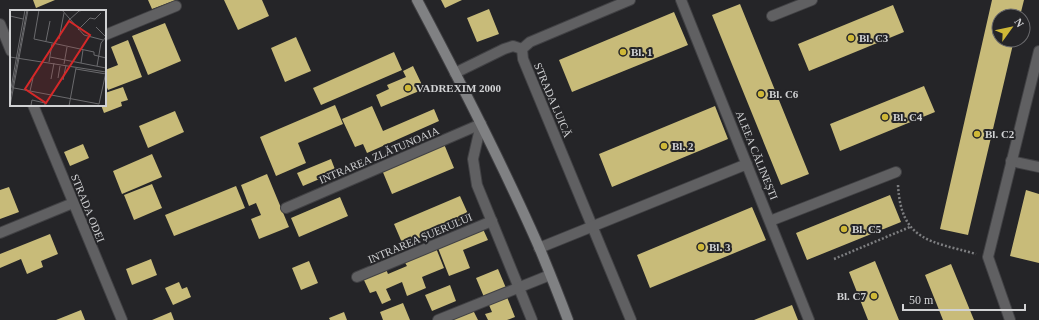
<svg xmlns="http://www.w3.org/2000/svg" width="1039" height="320" font-family="Georgia,serif">
<style>
.building{fill:#c8bb79}
.lines{fill:none;stroke-linecap:round;stroke-linejoin:round}
.lane-casing{stroke:#414144;stroke-width:12}
.street-casing{stroke:#414144;stroke-width:12}
.secondary-casing{stroke:#414144;stroke-width:12}
.path{stroke:#7d7e80;stroke-width:2.5;stroke-dasharray:2 2;stroke-linecap:butt}
.lane{stroke:#606062;stroke-width:10}
.street{stroke:#606062;stroke-width:10}
.secondary{stroke:#808183;stroke-width:10}
.poi-dot{fill:#cfb837;stroke:#252528;stroke-width:1.5}
.labels{text-anchor:middle;dominant-baseline:central;stroke-width:4;stroke-linejoin:round;paint-order:stroke}
.poi-label{font-size:11px;font-weight:bold;fill:#d1d2d4;stroke:#252528;text-anchor:start}
.street-label{font-size:11px;fill:#d1d2d4;stroke:#252528}
.inset-road{fill:none;stroke:#6a6a6d;stroke-width:1}
.view{fill:#d62828;fill-opacity:0.15;stroke:#d62828;stroke-width:2}
.inset-edge{fill:none;stroke:#d1d2d4;stroke-width:2}
</style>
<rect width="100%" height="100%" fill="#252528"/>
<!-- building -->
<path class="building" d="M33 0H55L36 8Z
M148 0H176L152 9Z
M224 0H262L269 16 238 30Z
M441 0H462L445 8Z
M992 0H1024L1020 16H999V40H1014L968 235 940 229Z
M740 4 809 174 781 185 712 15Z
M893 5 904 32 809 71 798 44Z
M489 9 499 34 477 42 467 18Z
M674 12 688 45 572 92 559 60Z
M165 23 181 61 148 75 132 36Z
M296 37 311 71 285 82 271 48Z
M128 40 142 77 108 90 105 83V70L118 65 111 47Z
M394 52 402 70 321 105 313 88Z
M413 66 424 89 381 107 376 95 389 89 387 85 406 77 403 71Z
M924 86 935 112 840 151 830 124Z
M123 87 128 100 121 102 122 106 104 113 101 105H105V93Z
M335 105 343 124 298 143 306 163 276 176 260 137Z
M372 106 383 131 434 109 439 121 367 153 363 144 355 147 342 119Z
M715 106 728 139 612 187 599 154Z
M175 111 184 132 148 148 139 126Z
M83 144 89 158 70 166 64 152Z
M444 144 454 168 392 194 382 170Z
M152 154 162 177 122 194 113 171Z
M331 159 336 172 303 186 297 173Z
M267 174 289 227 259 239 251 219 261 215 256 203 249 206 241 185Z
M152 184 162 208 134 220 124 195Z
M236 186 245 208 174 236 165 215Z
M9 187 19 212 0 219V190Z
M1026 190 1039 194V263L1010 256Z
M890 195 901 222 807 260 796 233Z
M460 196 469 216 403 245 394 224Z
M340 197 348 216 299 237 291 218Z
M752 207 766 240 650 288 637 255Z
M483 229 488 240 463 250 470 268 449 276 438 248Z
M50 234 58 254 41 261 43 267 27 274 21 259 0 268V254Z
M436 248 444 268 422 277 426 288 407 296 402 282 386 289 391 300 382 304 376 291 370 293 363 278 386 269 388 274 407 266 404 261Z
M151 259 157 275 132 285 126 269Z
M309 261 318 283 301 290 292 268Z
M875 261 899 320H868L849 272Z
M951 264 974 320H943L925 275Z
M498 269 506 288 484 297 476 278Z
M179 282 182 289 187 287 191 297 173 305 165 288Z
M450 285 456 301 432 311 425 295Z
M507 297 515 317 507 320H488L485 314 492 312 489 305Z
M403 303 410 320H383L380 312Z
M792 305 798 320H754Z
M81 310 85 320H56Z
M473 310 478 320H448Z
M171 312 174 320H152Z
M344 312 347 320H330L329 318Z"/>
<g class="lines">
<defs>
<path id="lane" d="M630 0 530 42 522 49 523 59 631 320
M455 73 504 49 513 46 522 49
M481 124 473 159 477 185 532 320
M1011 161 1039 167
M0 233 73 203"/>
<path id="street" d="M681 0 809 320
M772 16 812 0
M0 24 11 51
M105 35 176 6
M33 105 122 320
M286 208 481 124
M770 221 896 172
M539 248 747 164
M357 277 492 221
M438 320 550 275
M1010 320 988 257 1039 51"/>
<path id="secondary" d="M417 0C460 81 502 163 539 247 549 271 559 296 568 320"/>
</defs>
<!-- lane casing -->
<use href="#lane" class="lane-casing"/>
<!-- street casing -->
<use href="#street" class="street-casing"/>
<!-- secondary casing -->
<use href="#secondary" class="secondary-casing"/>
<!-- path -->
<path class="path" d="M898 185C901 241 930 241 976 254
M834 259 910 227"/>
<!-- lane -->
<use href="#lane" class="lane"/>
<!-- street -->
<use href="#street" class="street"/>
<!-- secondary -->
<use href="#secondary" class="secondary"/>
</g>
<!-- markers -->
<g class="poi-dot">
<circle cx="851" cy="38" r="4"/>
<circle cx="623" cy="52" r="4"/>
<circle cx="408" cy="88" r="4"/>
<circle cx="761" cy="94" r="4"/>
<circle cx="885" cy="117" r="4"/>
<circle cx="977" cy="134" r="4"/>
<circle cx="664" cy="146" r="4"/>
<circle cx="844" cy="229" r="4"/>
<circle cx="701" cy="247" r="4"/>
<circle cx="874" cy="296" r="4"/>
</g>
<g class="labels">
<!-- poi labels -->
<g class="poi-label">
<text x="859" y="38">Bl. C3</text>
<text x="631" y="52">Bl. 1</text>
<text x="416" y="88">VADREXIM 2000</text>
<text x="769" y="94">Bl. C6</text>
<text x="893" y="117">Bl. C4</text>
<text x="985" y="134">Bl. C2</text>
<text x="672" y="146">Bl. 2</text>
<text x="852" y="229">Bl. C5</text>
<text x="709" y="247">Bl. 3</text>
<text x="866" y="296" text-anchor="end">Bl. C7</text>
</g>
<!-- street labels -->
<g class="street-label">
<text transform="translate(553 100) rotate(67)">STRADA LUICĂ</text>
<text transform="translate(379 155) rotate(-23)">INTRAREA ZLĂTUNOAIA</text>
<text transform="translate(757 155) rotate(68)">ALEEA CĂLINEȘTI</text>
<text transform="translate(88 208) rotate(68)">STRADA ODEI</text>
<text transform="translate(420 238) rotate(-23)">INTRAREA ȘUERULUI</text>
</g>
</g>
<!-- overview -->
<g transform="translate(10 10)">
<rect width="96" height="96" fill="#252528"/>
<path class="inset-road" d="M29 0 24 29 84 42V45L96 48M52 0 74 25 93 30M0 6 13 9M59 10 69 1 74 0M86 17 96 27M68 20 80 8 85 9 91 3M49 29 54 3M36 31 40 11M0 47 96 62M40 47 96 58M39 52 42 34M71 53 73 40M54 54 57 37M87 56 91 33 96 27M66 59 96 64M48 68 50 56M41 69 44 53M53 70 56 55M1 78 15 0M4 78 89 94M20 81 23 68M0 90 17 0M89 94 96 62M0 96 18 0M23 96 21 95 22 90 35 93V96M59 96 66 58"/>
<path class="view" d="M59 11 80 25 36 93 15 79Z"/>
<rect width="96" height="96" class="inset-edge"/>
</g>
<!-- north arrow -->
<g transform="translate(1011 28) rotate(57)"><circle r="19" fill="#252528" stroke="#6a6a6d"/>
<path d="M0-3L7 15L0 10L-7 15Z" fill="#cfb837"/>
<text y="-6" font-size="11" font-weight="bold" text-anchor="middle" fill="#d1d2d4">N</text>
</g>
<!-- scale -->
<path d="M903 304v6h122v-6" fill="none" stroke="#d1d2d4" stroke-width="2"/>
<text x="909" y="304" font-size="12" fill="#d1d2d4" stroke="#252528" stroke-width="3" paint-order="stroke">50 m</text>
</svg>
